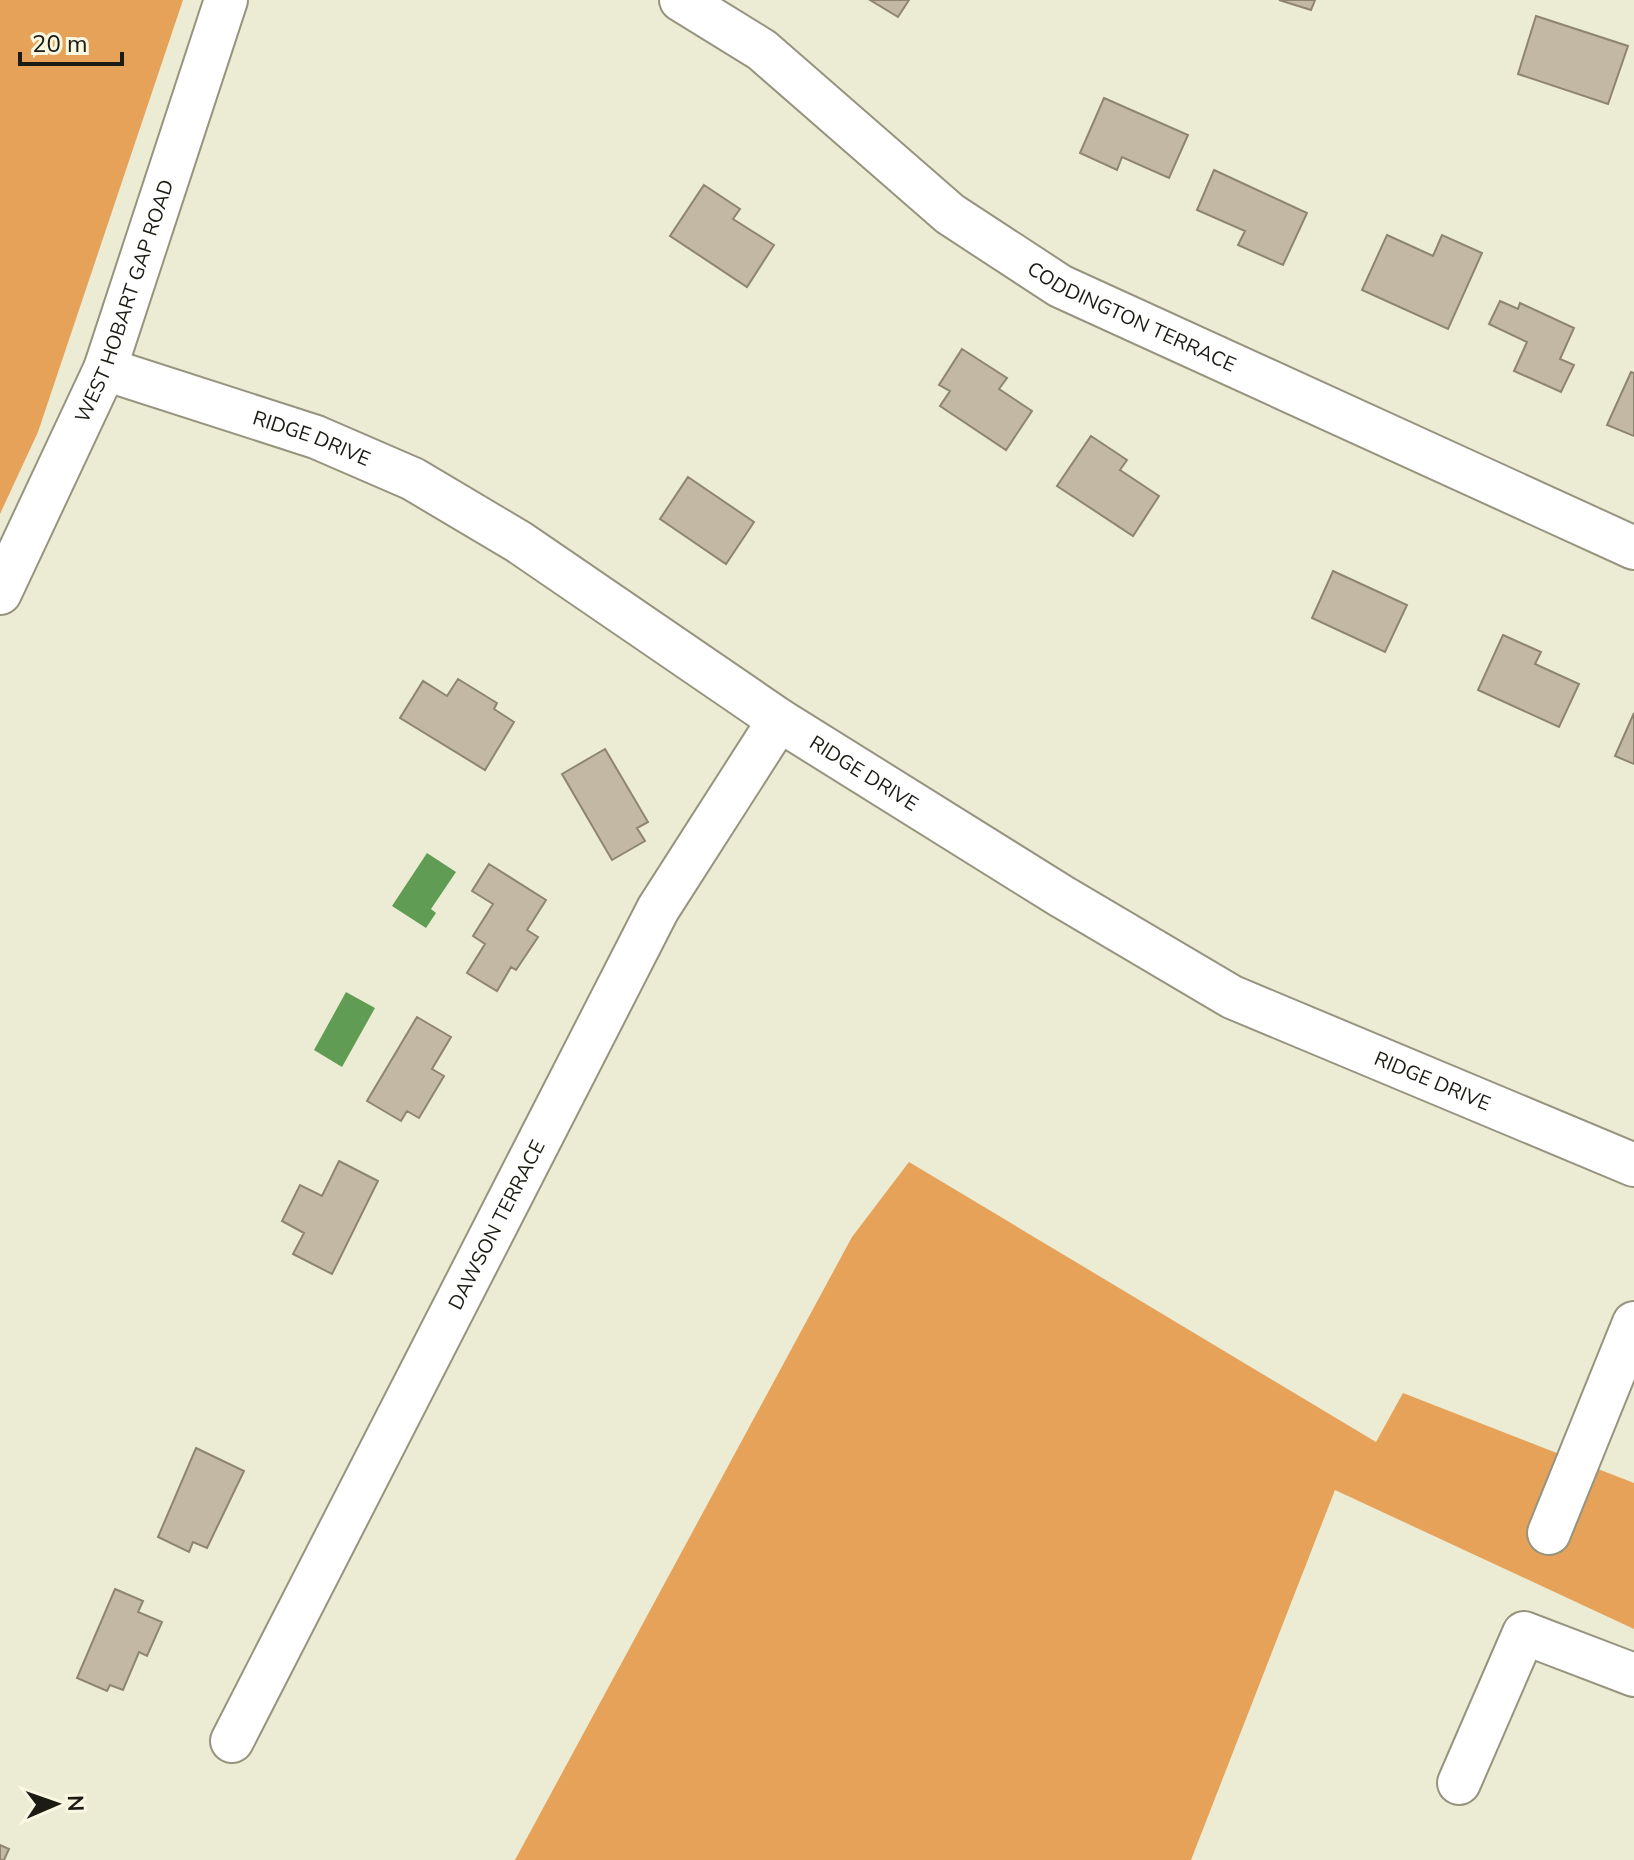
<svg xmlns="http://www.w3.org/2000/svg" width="1634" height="1860" font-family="'Nunito Sans',sans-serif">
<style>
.forest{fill:#e5a258}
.water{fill:#619c54}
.building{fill:#c2b8a3;stroke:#8e8571;stroke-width:2}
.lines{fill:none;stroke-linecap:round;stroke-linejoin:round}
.minor-casing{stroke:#96947f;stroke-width:46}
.minor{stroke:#fff;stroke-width:42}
.labels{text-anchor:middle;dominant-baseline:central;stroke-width:7;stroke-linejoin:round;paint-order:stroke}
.street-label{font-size:20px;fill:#1c1c14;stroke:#faf8e1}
</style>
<rect width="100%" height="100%" fill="#ecebd4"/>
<!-- forest -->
<path class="forest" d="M0 0H183L38 432 0 514Z
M909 1162 1376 1442 1403 1393 1634 1483V1629L1335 1490 1191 1860H515L852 1237Z"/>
<!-- water -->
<path class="water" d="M427 853 456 872 431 909 436 913 426 928 392 906Z
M346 992 375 1008 342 1067 314 1050Z"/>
<!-- building -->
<path class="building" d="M870 0H909L898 17Z
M1279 0H1315L1311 10Z
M1536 16 1628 46 1608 104 1518 74Z
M1104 98 1188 135 1169 178 1122 157 1117 170 1080 153Z
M1214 170 1307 213 1283 265 1238 245 1245 231 1197 210Z
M704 185 740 209 733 219 774 245 747 287 670 236Z
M1387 235 1433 256 1442 235 1482 253 1448 329 1362 290Z
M1500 301 1518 309 1520 303 1574 328 1560 359 1574 365 1561 392 1514 371 1527 342 1489 324Z
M962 349 1007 378 999 389 1032 411 1006 450 940 406 950 391 939 385Z
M1631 372 1634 373V436L1607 425Z
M1091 436 1127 460 1120 470 1159 496 1133 536 1057 486Z
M688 477 754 522 726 564 660 519Z
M1333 571 1407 605 1385 652 1312 618Z
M1503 635 1541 652 1535 664 1579 684 1559 727 1478 690Z
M458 679 497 703 494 709 514 722 485 770 400 718 423 681 447 696Z
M1634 713V764L1615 756Z
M605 749 648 822 637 828 645 841 612 860 562 774Z
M489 864 546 900 527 930 538 937 516 970 511 967 497 991 467 973 485 944 473 936 493 904 472 891Z
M417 1017 451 1037 432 1069 444 1076 419 1118 407 1111 401 1121 367 1101Z
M339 1161 378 1181 332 1274 293 1254 304 1233 282 1221 300 1185 322 1196Z
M196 1448 244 1471 207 1548 193 1542 189 1552 158 1537Z
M115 1589 143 1601 138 1612 162 1622 147 1656 139 1652 123 1690 110 1685 107 1691 77 1678Z
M0 1845 9 1849 4 1860H0Z"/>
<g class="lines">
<defs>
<g id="minor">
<path id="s1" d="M681 0 762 50 950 214 1060 286 1634 548"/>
<path id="s2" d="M105 369 316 437 413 479 519 542 779 720 1061 896 1232 997 1634 1165"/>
<path id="s3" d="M0 593 105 369 226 0"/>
<path d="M1549 1533 1634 1323"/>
<path id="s4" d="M232 1741 658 909 779 720"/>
<path d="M1459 1783 1524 1633 1634 1675"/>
</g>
</defs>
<!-- minor casing -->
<use href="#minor" class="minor-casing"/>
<!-- minor -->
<use href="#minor" class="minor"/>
</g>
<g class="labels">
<!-- street labels -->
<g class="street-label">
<text stroke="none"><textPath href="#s3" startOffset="318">WEST HOBART GAP ROAD</textPath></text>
<text stroke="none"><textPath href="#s1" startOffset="554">CODDINGTON TERRACE</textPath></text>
<text stroke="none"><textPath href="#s2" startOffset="218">RIDGE DRIVE</textPath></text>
<text stroke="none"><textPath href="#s2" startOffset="866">RIDGE DRIVE</textPath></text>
<text stroke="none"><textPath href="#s2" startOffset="1514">RIDGE DRIVE</textPath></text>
<text stroke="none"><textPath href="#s4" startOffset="580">DAWSON TERRACE</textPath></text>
</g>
</g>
<!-- north arrow -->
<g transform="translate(56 1804) rotate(88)" stroke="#faf8e1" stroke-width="6" paint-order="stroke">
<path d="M0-6L14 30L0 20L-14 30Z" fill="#1c1c14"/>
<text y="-12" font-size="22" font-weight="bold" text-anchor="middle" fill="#1c1c14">N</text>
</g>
<!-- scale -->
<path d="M20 52v12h102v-12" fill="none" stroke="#1c1c14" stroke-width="4"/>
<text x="32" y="52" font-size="24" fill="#1c1c14" stroke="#faf8e1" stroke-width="6" paint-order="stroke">20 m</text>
</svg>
